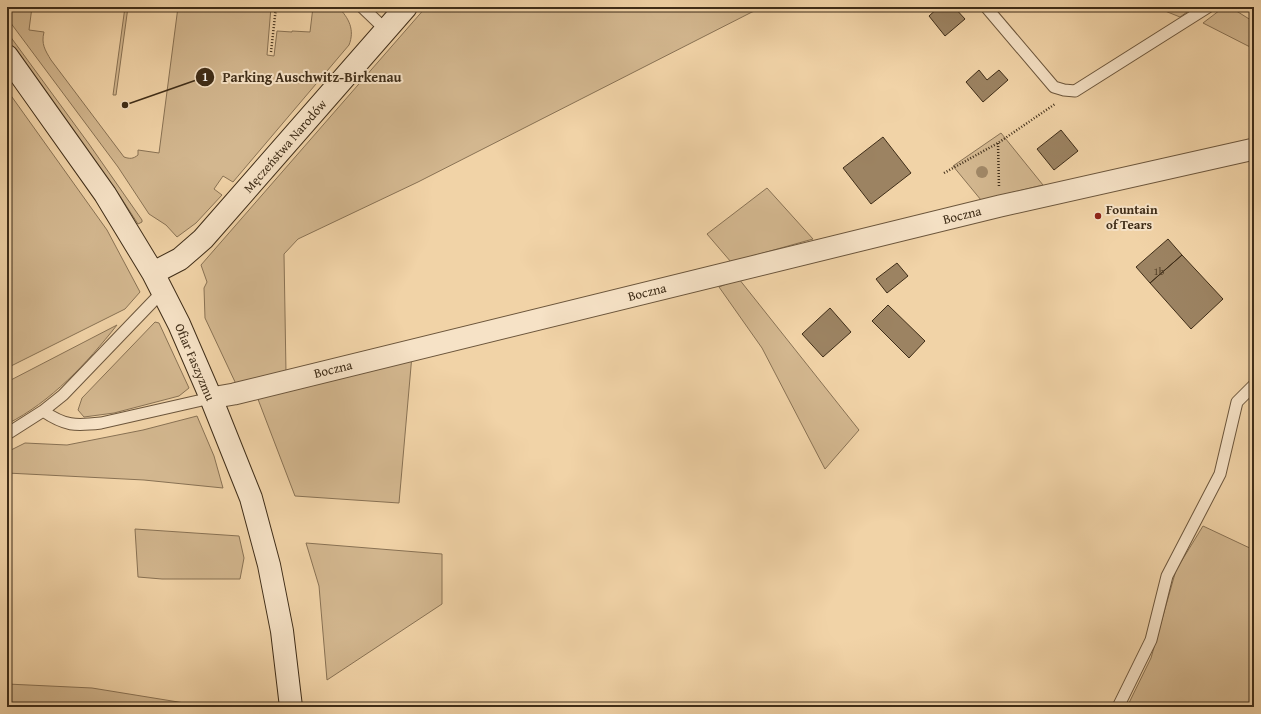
<svg xmlns="http://www.w3.org/2000/svg" width="1261" height="714" font-family="'Gentium Book Plus',serif">
<style>
.green{fill:#d3b78f;stroke:#897254}
.building{fill:#9c8362;stroke:#3f2d18}
.lines{fill:none;stroke-linecap:round;stroke-linejoin:round}
.lane-casing{stroke:#6c563c;stroke-width:13}
.street-casing{stroke:#6c563c;stroke-width:23}
.secondary-casing{stroke:#3f2d18;stroke-width:24}
.path{stroke:#3f2d18;stroke-width:2.5;stroke-dasharray:1 2;stroke-linecap:butt}
.lane{stroke:#f6e2c6;stroke-width:11}
.street{stroke:#f6e2c6;stroke-width:21}
.secondary{stroke:#f6e2c6;stroke-width:22}
.tree{fill:#a08766}
.poi-dot{fill:#8f2418;stroke:#f6e2c6;stroke-width:1.5}
.labels{text-anchor:middle;dominant-baseline:central;stroke-width:4;stroke-linejoin:round;paint-order:stroke}
.number-label{font-size:11px;fill:#56422a}
.street-label{font-size:13px;fill:#3f2d18;stroke:#f6e2c6}
.poi-label{font-size:13px;font-weight:bold;fill:#3f2d18;stroke:#f6e2c6;text-anchor:start}
.leader{fill:none;stroke:#3f2d18;stroke-width:1.5}
.callout-dot{fill:#3f2d18;stroke:#f6e2c6;stroke-width:1.5}
.mark-label{font-size:12px;text-anchor:middle;font-weight:bold;fill:#fff}
.callout-label{font-size:14px;text-anchor:middle;font-weight:bold;fill:#3f2d18;stroke:#f6e2c6;stroke-width:4;stroke-linejoin:round;paint-order:stroke}
</style>
<rect width="100%" height="100%" fill="#f1d3a7"/>
<filter id="stains"><feTurbulence type="fractalNoise" baseFrequency=".005" numOctaves="4"/><feColorMatrix values="0 0 0 0 .2 0 0 0 0 .09 0 0 0 0 .02 0 0 0 .5 -.17"/></filter>
<radialGradient id="worn" r=".72"><stop offset=".6" stop-color="#630" stop-opacity="0"/><stop offset="1" stop-color="#630" stop-opacity=".3"/></radialGradient>
<!-- green -->
<path class="green" d="M7 7H32L29 30 44 32C41 44 45 50 51 60L124 157C130 159 133 159 138 155V150L159 153 178 7H271L267 55 274 56 277 31 292 32V31L310 32 313 7H338C349 18 355 30 349 45L233 182 223 176 214 189 222 195 196 223 177 237 166 225 149 214 118 167 7 18Z
M125 7H128L116 95H113Z
M426 7H768L752 12 418 182 298 239 284 254 286 373 236 384 205 318 204 288 207 282 201 265Z
M1155 7H1194L1180 17Z
M1224 7H1230L1254 22V49L1203 23Z
M7 32 89 144 142 220V222L138 224 118 193 7 40Z
M7 90 107 230 140 292 125 309 7 368Z
M1001 133 1043 185 981 200 953 166Z
M767 188 813 239 731 262 707 234Z
M739 279 859 430 825 469 762 348 719 287Z
M155 322 159 323 189 388 179 396 114 413 84 417 78 410 82 398Z
M117 325C87 363 51 402 7 424V382Z
M412 355 399 503 295 496 256 394Z
M197 416 214 456 223 488 144 480 7 473V452L25 443 67 445 143 430Z
M1203 526 1254 550V707H1127L1151 658 1176 570Z
M135 529 239 536 244 558 240 579H162L138 577Z
M306 543 442 554V604L327 680 319 586Z
M7 684 92 688 209 707H108L83 703 47 707H7Z"/>
<!-- building -->
<path class="building" d="M939 7H954L965 19 945 36 929 16Z
M979 70 987 80 999 70 1008 80 983 102 966 82Z
M1061 130 1078 151 1054 170 1037 149Z
M883 137 911 173 871 204 843 168Z
M1168 239 1182 255 1150 283 1136 267Z
M1182 255 1223 299 1191 329 1150 283Z
M897 263 908 276 887 293 876 279Z
M888 305 925 341 909 358 872 321Z
M830 308 851 332 823 357 802 334Z"/>
<g class="lines">
<defs>
<path id="lane" d="M362 7 386 30
M986 7 1054 87 1064 90 1075 91 1208 7
M43 411C65 426 75 426 101 423L211 398
M7 434 43 411 63 395 163 291
M1118 707 1151 640 1167 576 1220 474 1237 402 1254 385"/>
<path id="street" d="M211 398 234 394 1000 206 1254 149"/>
<path id="secondary" d="M7 56 105 194 153 273 179 324 211 398 251 498 269 565 282 631 291 707
M153 273 180 259 203 239 406 7"/>
</defs>
<!-- lane casing -->
<use href="#lane" class="lane-casing"/>
<!-- street casing -->
<use href="#street" class="street-casing"/>
<!-- secondary casing -->
<use href="#secondary" class="secondary-casing"/>
<!-- path -->
<path class="path" d="M271 52 276 7
M998 143 999 187
M944 173 998 143 1055 104"/>
<!-- lane -->
<use href="#lane" class="lane"/>
<!-- street -->
<use href="#street" class="street"/>
<!-- secondary -->
<use href="#secondary" class="secondary"/>
</g>
<!-- trees -->
<circle class="tree" cx="982" cy="172" r="6"/>
<!-- markers -->
<circle class="poi-dot" cx="1098" cy="216" r="4"/>
<g class="labels">
<!-- number labels -->
<g class="number-label">
<text x="1159" y="271">1b</text>
</g>
<!-- street labels -->
<g class="street-label">
<text transform="translate(285 146) rotate(-49)">Męczeństwa Narodów</text>
<text transform="translate(962 215) rotate(-14)">Boczna</text>
<text transform="translate(647 292) rotate(-14)">Boczna</text>
<text transform="translate(195 362) rotate(67)">Ofiar Faszyzmu</text>
<text transform="translate(333 369) rotate(-14)">Boczna</text>
</g>
<!-- poi labels -->
<g class="poi-label">
<text x="1106" y="209">Fountain<tspan x="1106" dy="15">of Tears</tspan></text>
</g>
</g>
<!-- callouts -->
<path class="leader" d="M125 105L205 77"/>
<g class="callout-dot">
<circle cx="125" cy="105" r="4"/>
<circle cx="205" cy="77" r="10"/>
</g>
<g class="mark-label">
<text x="205" y="81">1</text>
</g>
<g class="callout-label">
<text x="312" y="82">Parking Auschwitz-Birkenau</text>
</g>
<!-- margin -->
<rect width="1261" height="714" fill="none" stroke="#f1d3a7" stroke-width="24"/>
<rect x="8" y="8" width="1245" height="698" fill="none" stroke="#3f2d18" stroke-width="2"/>
<rect x="12" y="12" width="1237" height="690" fill="none" stroke="#3f2d18"/>
<rect width="100%" height="100%" filter="url(#stains)"/>
<rect width="100%" height="100%" fill="url(#worn)"/>
</svg>
